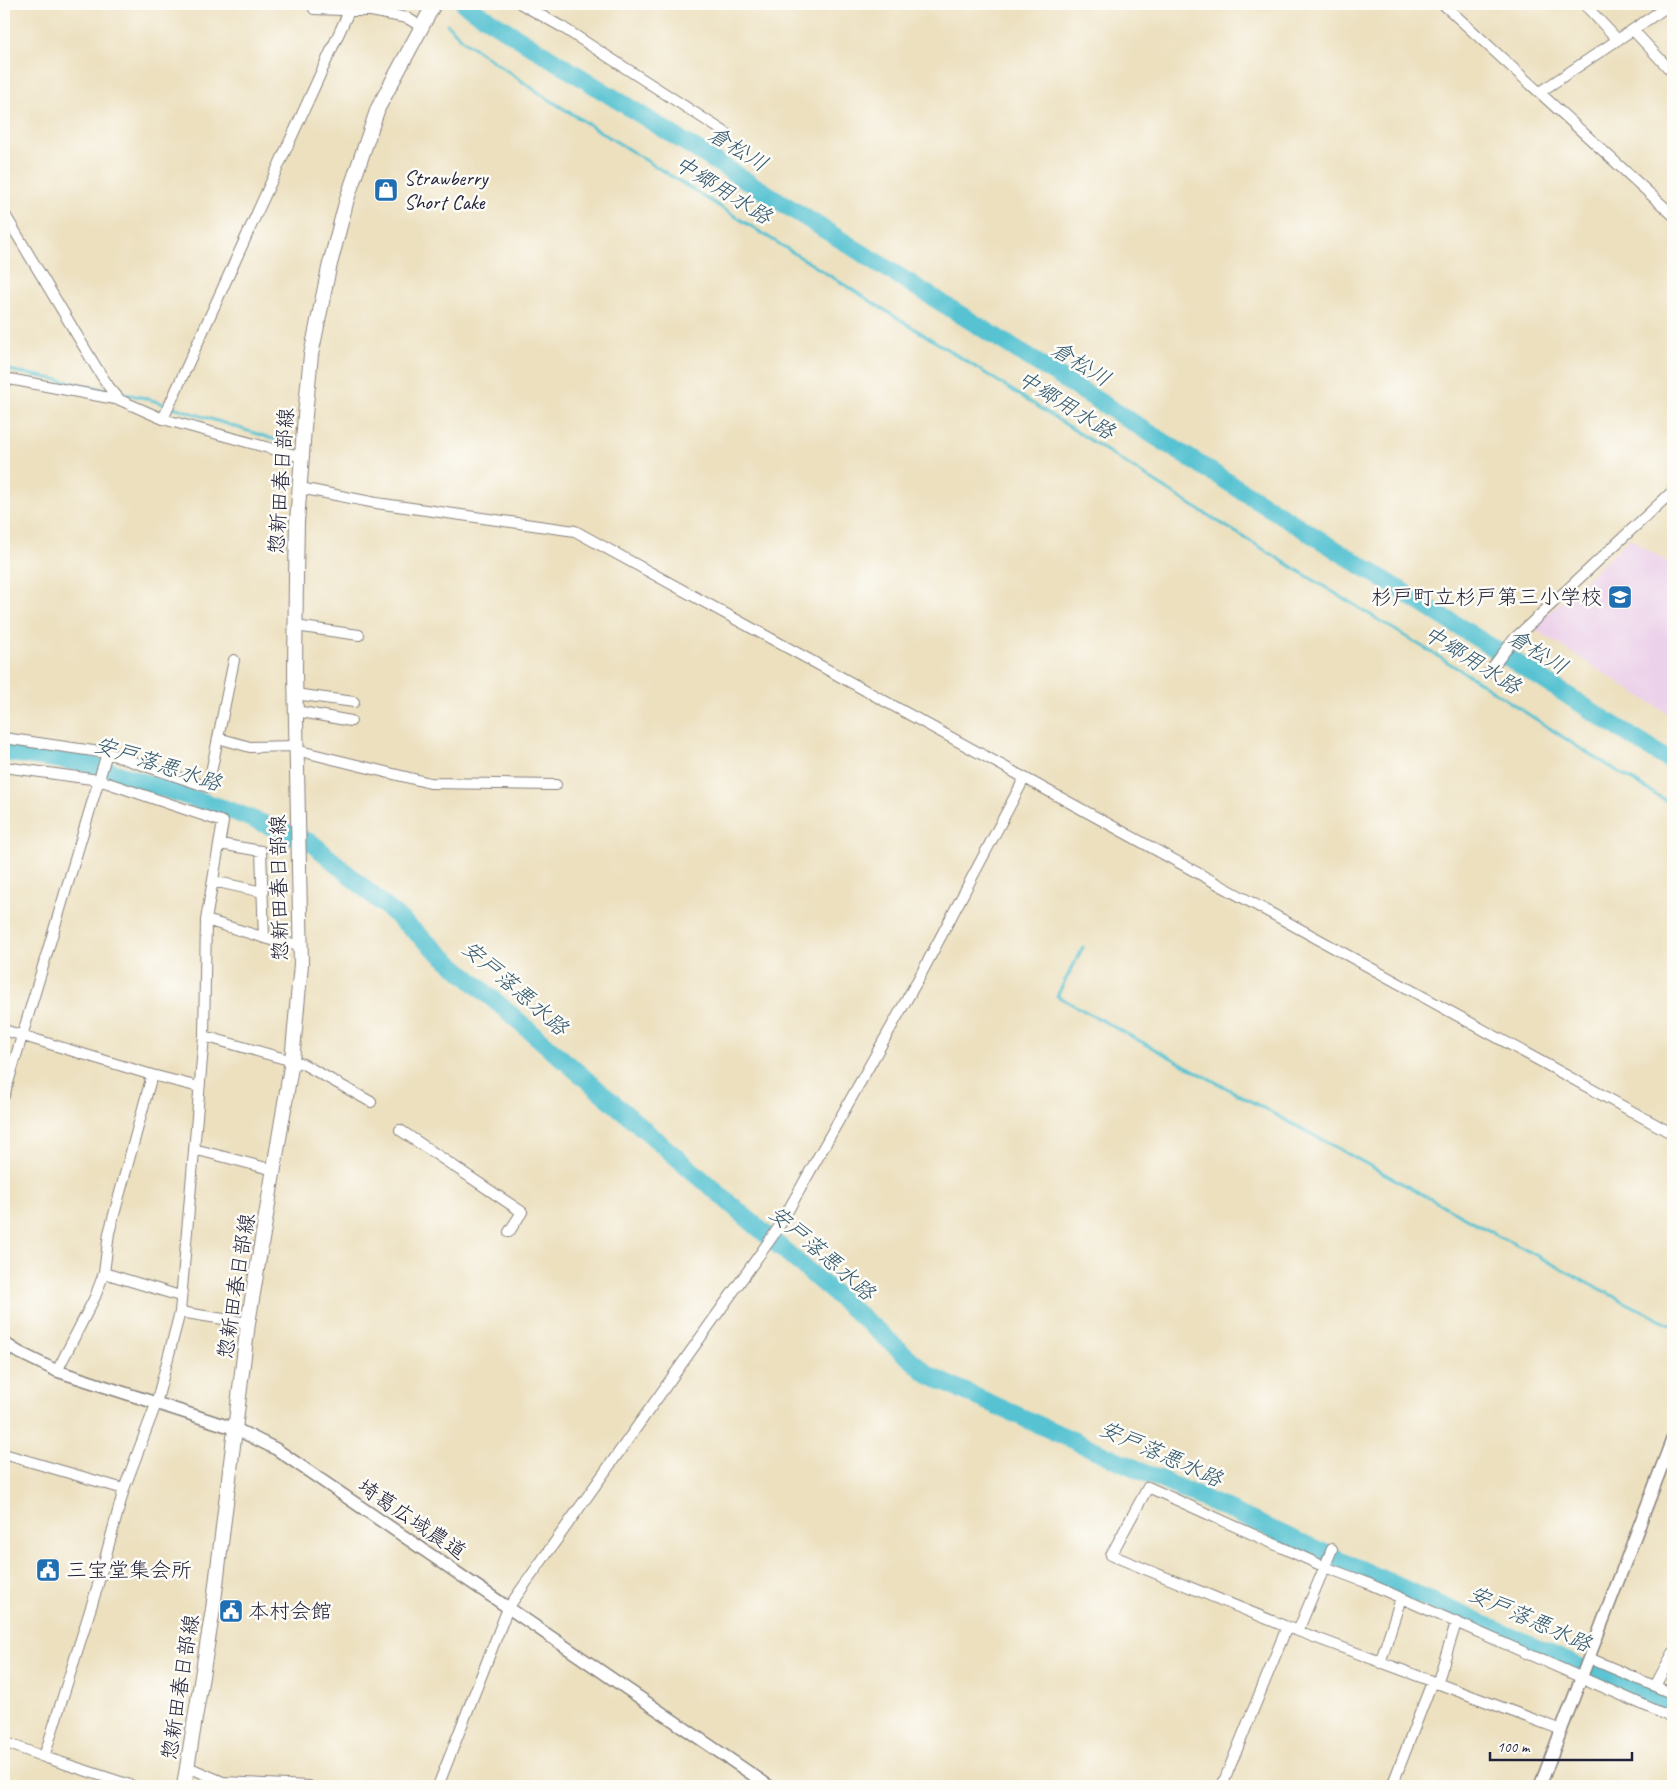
<svg xmlns="http://www.w3.org/2000/svg" width="1677" height="1790" font-family="Caveat,'Klee One',sans-serif">
<style>
.built{fill:#ecd1ea}
.lines{fill:none;stroke-linecap:round;stroke-linejoin:round}
.stream{stroke:#57c2d2;stroke-width:3}
.river{stroke:#57c2d2;stroke-width:18}
.minor-casing{stroke:#87817d;stroke-width:12}
.tertiary-casing{stroke:#87817d;stroke-width:14}
.secondary-casing{stroke:#87817d;stroke-width:16}
.minor{stroke:#fff;stroke-width:10}
.tertiary{stroke:#fff;stroke-width:11}
.secondary{stroke:#fff;stroke-width:14}
.labels{text-anchor:middle;dominant-baseline:central;stroke-width:5;stroke-linejoin:round;paint-order:stroke}
.poi-label{font-size:21px;fill:#22223b;stroke:#fdfcf7;text-anchor:start}
.street-label{font-size:21px;fill:#22223b;stroke:#fdfcf7}
.water-label{font-size:22px;font-style:italic;fill:#355a70;stroke:#fdfcf7}
</style>
<rect width="100%" height="100%" fill="#fdfcf7"/>
<filter id="ink" filterUnits="userSpaceOnUse"><feTurbulence type="fractalNoise" baseFrequency=".02" numOctaves="2"/><feDisplacementMap in="SourceGraphic" scale="10" xChannelSelector="R" yChannelSelector="G"/><feConvolveMatrix kernelMatrix="1 2 1 2 8 2 1 2 1" color-interpolation-filters="sRGB"/></filter>
<filter id="wash" filterUnits="userSpaceOnUse"><feTurbulence type="fractalNoise" baseFrequency=".0096" numOctaves="4" result="noise"/><feDisplacementMap in="SourceGraphic" scale="20" xChannelSelector="R" yChannelSelector="G"/><feGaussianBlur stdDeviation="1.12" result="paint"/><feColorMatrix in="noise" values="0 0 0 0 0 0 0 0 0 0 0 0 0 0 0 0 0 1.4 0 .05"/><feComposite in="paint" operator="in"/></filter>
<g filter="url(#wash)">
<rect width="100%" height="100%" fill="#ece0bf"/>
<!-- built -->
<path class="built" d="M1630 538 1673 566V717L1533 628Z"/>
<g class="lines">
<!-- stream -->
<path class="stream" d="M447 24 464 41 545 97 993 378 1188 503 1475 679 1578 747 1673 805
M4 369 108 390
M117 392 145 398 286 443
M1083 947 1057 996 1490 1231H1492L1494 1234C1555 1263 1611 1298 1673 1325"/>
<!-- river -->
<path class="river" d="M464 4 1517 663 1673 763
M4 752 85 763 232 811 312 843 930 1376 1541 1650 1673 1707"/>
</g>
</g>
<g filter="url(#ink)">
<g class="lines">
<defs>
<path id="minor" d="M521 4 562 27 726 133
M1443 4 1673 215
M1584 4 1618 40
M314 9 371 11 407 18 422 27
M1633 30 1673 73
M1540 92 1671 4
M4 213 96 367 109 387 120 400 163 419 302 457
M4 378 120 400
M163 419 350 9
M300 488 376 503 575 531 1673 1134
M295 626 359 635
M1489 672 1514 639 1673 491
M295 694 354 702
M296 711 351 721
M4 738 107 753 208 787 234 660
M218 738 250 747 296 746
M296 750 430 783 556 785
M4 767 99 780 223 822 206 920 204 1036 180 1312 156 1404 124 1489 97 1588 44 1757
M220 844 261 851 264 938
M213 881 263 892
M206 920 282 943 299 944
M4 1030 152 1075 109 1233 104 1273 95 1297 57 1371
M204 1036 303 1064 371 1102
M152 1075 199 1087
M4 1096 107 753
M400 1130 522 1212 509 1232
M194 1149 274 1170
M104 1273 180 1296
M180 1312 248 1323
M4 1454 124 1489
M1287 1627 1111 1555 1148 1487 1325 1567 1365 1582 1673 1718
M1298 1631 1562 1730
M1589 1658 1673 1694
M1380 1663 1401 1598
M1437 1684 1456 1623
M1655 1686 1673 1653
M4 1742 44 1757 133 1786
M188 1767 223 1782 309 1786
M438 1786 508 1608 777 1230 920 976 1024 779
M1222 1786 1287 1627 1298 1631 1332 1549
M1392 1786 1432 1682"/>
<path id="tertiary" d="M4 1343 18 1352 57 1371 236 1429 276 1449 769 1786
M1540 1786 1673 1437"/>
<path id="secondary" d="M184 1786 213 1609 248 1323 292 1061 301 964 295 672 296 577 297 522 305 415 311 355 329 268 347 199 378 108 434 4"/>
</defs>
<!-- minor casing -->
<use href="#minor" class="minor-casing"/>
<!-- tertiary casing -->
<use href="#tertiary" class="tertiary-casing"/>
<!-- secondary casing -->
<use href="#secondary" class="secondary-casing"/>
<!-- minor -->
<use href="#minor" class="minor"/>
<!-- tertiary -->
<use href="#tertiary" class="tertiary"/>
<!-- secondary -->
<use href="#secondary" class="secondary"/>
</g>
</g>
<!-- icons -->
<defs>
<symbol id="shop-square" viewBox="-11 -11 22 22"><rect x="-9" y="-9" width="18" height="18" rx="4" fill="#1f6fb2" stroke="#fdfcf7"/><path d="M-5-2.5h2.3a2.7 3.5 0 0 1 5.4 0H5L5.5 6h-11ZM-1.5-2.5h3a1.5 2.3 0 0 0-3 0Z" fill="#fff"/></symbol>
<symbol id="school-square" viewBox="-11 -11 22 22"><rect x="-9" y="-9" width="18" height="18" rx="4" fill="#1f6fb2" stroke="#fdfcf7"/><path d="M0-5L7-2L0 1L-7-2ZM-4 1L0 2.5L4 1V4Q0 6-4 4Z" fill="#fff"/></symbol>
<symbol id="civic-square" viewBox="-11 -11 22 22"><rect x="-9" y="-9" width="18" height="18" rx="4" fill="#1f6fb2" stroke="#fdfcf7"/><path d="M-.6-6.5H3V-4.5H.6V-3L4-1V1h2V6H-6V1h2V-1L-.6-3ZM-1.2 2.5V6h2.4V2.5Z" fill="#fff"/></symbol>
</defs>
<g fill-rule="evenodd">
<use href="#shop-square" x="372" y="176" width="28" height="28"/>
<use href="#school-square" x="1606" y="583" width="28" height="28"/>
<use href="#civic-square" x="34" y="1556" width="28" height="28"/>
<use href="#civic-square" x="217" y="1597" width="28" height="28"/>
</g>
<g class="labels">
<!-- poi labels -->
<g class="poi-label">
<text x="404" y="178">Strawberry<tspan x="404" dy="24">Short Cake</tspan></text>
<text x="1602" y="597" text-anchor="end">杉戸町立杉戸第三小学校</text>
<text x="66" y="1570">三宝堂集会所</text>
<text x="248" y="1611">本村会館</text>
</g>
<!-- street labels -->
<g class="street-label">
<text transform="translate(281 481) rotate(-86)">惣新田春日部線</text>
<text transform="translate(279 888) rotate(-91)">惣新田春日部線</text>
<text transform="translate(236 1286) rotate(-81)">惣新田春日部線</text>
<text transform="translate(412 1519) rotate(34)">埼葛広域農道</text>
<text transform="translate(180 1687) rotate(-81)">惣新田春日部線</text>
</g>
<!-- water labels -->
<g class="water-label">
<text transform="translate(738 149) rotate(32)">倉松川</text>
<text transform="translate(723 190) rotate(32)">中郷用水路</text>
<text transform="translate(1081 364) rotate(32)">倉松川</text>
<text transform="translate(1066 405) rotate(32)">中郷用水路</text>
<text transform="translate(1538 652) rotate(32)">倉松川</text>
<text transform="translate(1472 660) rotate(32)">中郷用水路</text>
<text transform="translate(158 764) rotate(18)">安戸落悪水路</text>
<text transform="translate(515 988) rotate(41)">安戸落悪水路</text>
<text transform="translate(822 1253) rotate(41)">安戸落悪水路</text>
<text transform="translate(1161 1454) rotate(24)">安戸落悪水路</text>
<text transform="translate(1530 1619) rotate(24)">安戸落悪水路</text>
</g>
</g>
<!-- margin -->
<rect width="1677" height="1790" fill="none" stroke="#fdfcf7" stroke-width="20"/>
<!-- scale -->
<path d="M1490 1752v8h142v-8" fill="none" stroke="#22223b" stroke-width="2.5"/>
<text x="1497" y="1752" font-size="15" fill="#22223b" stroke="#fdfcf7" stroke-width="4" paint-order="stroke">100 m</text>
</svg>
